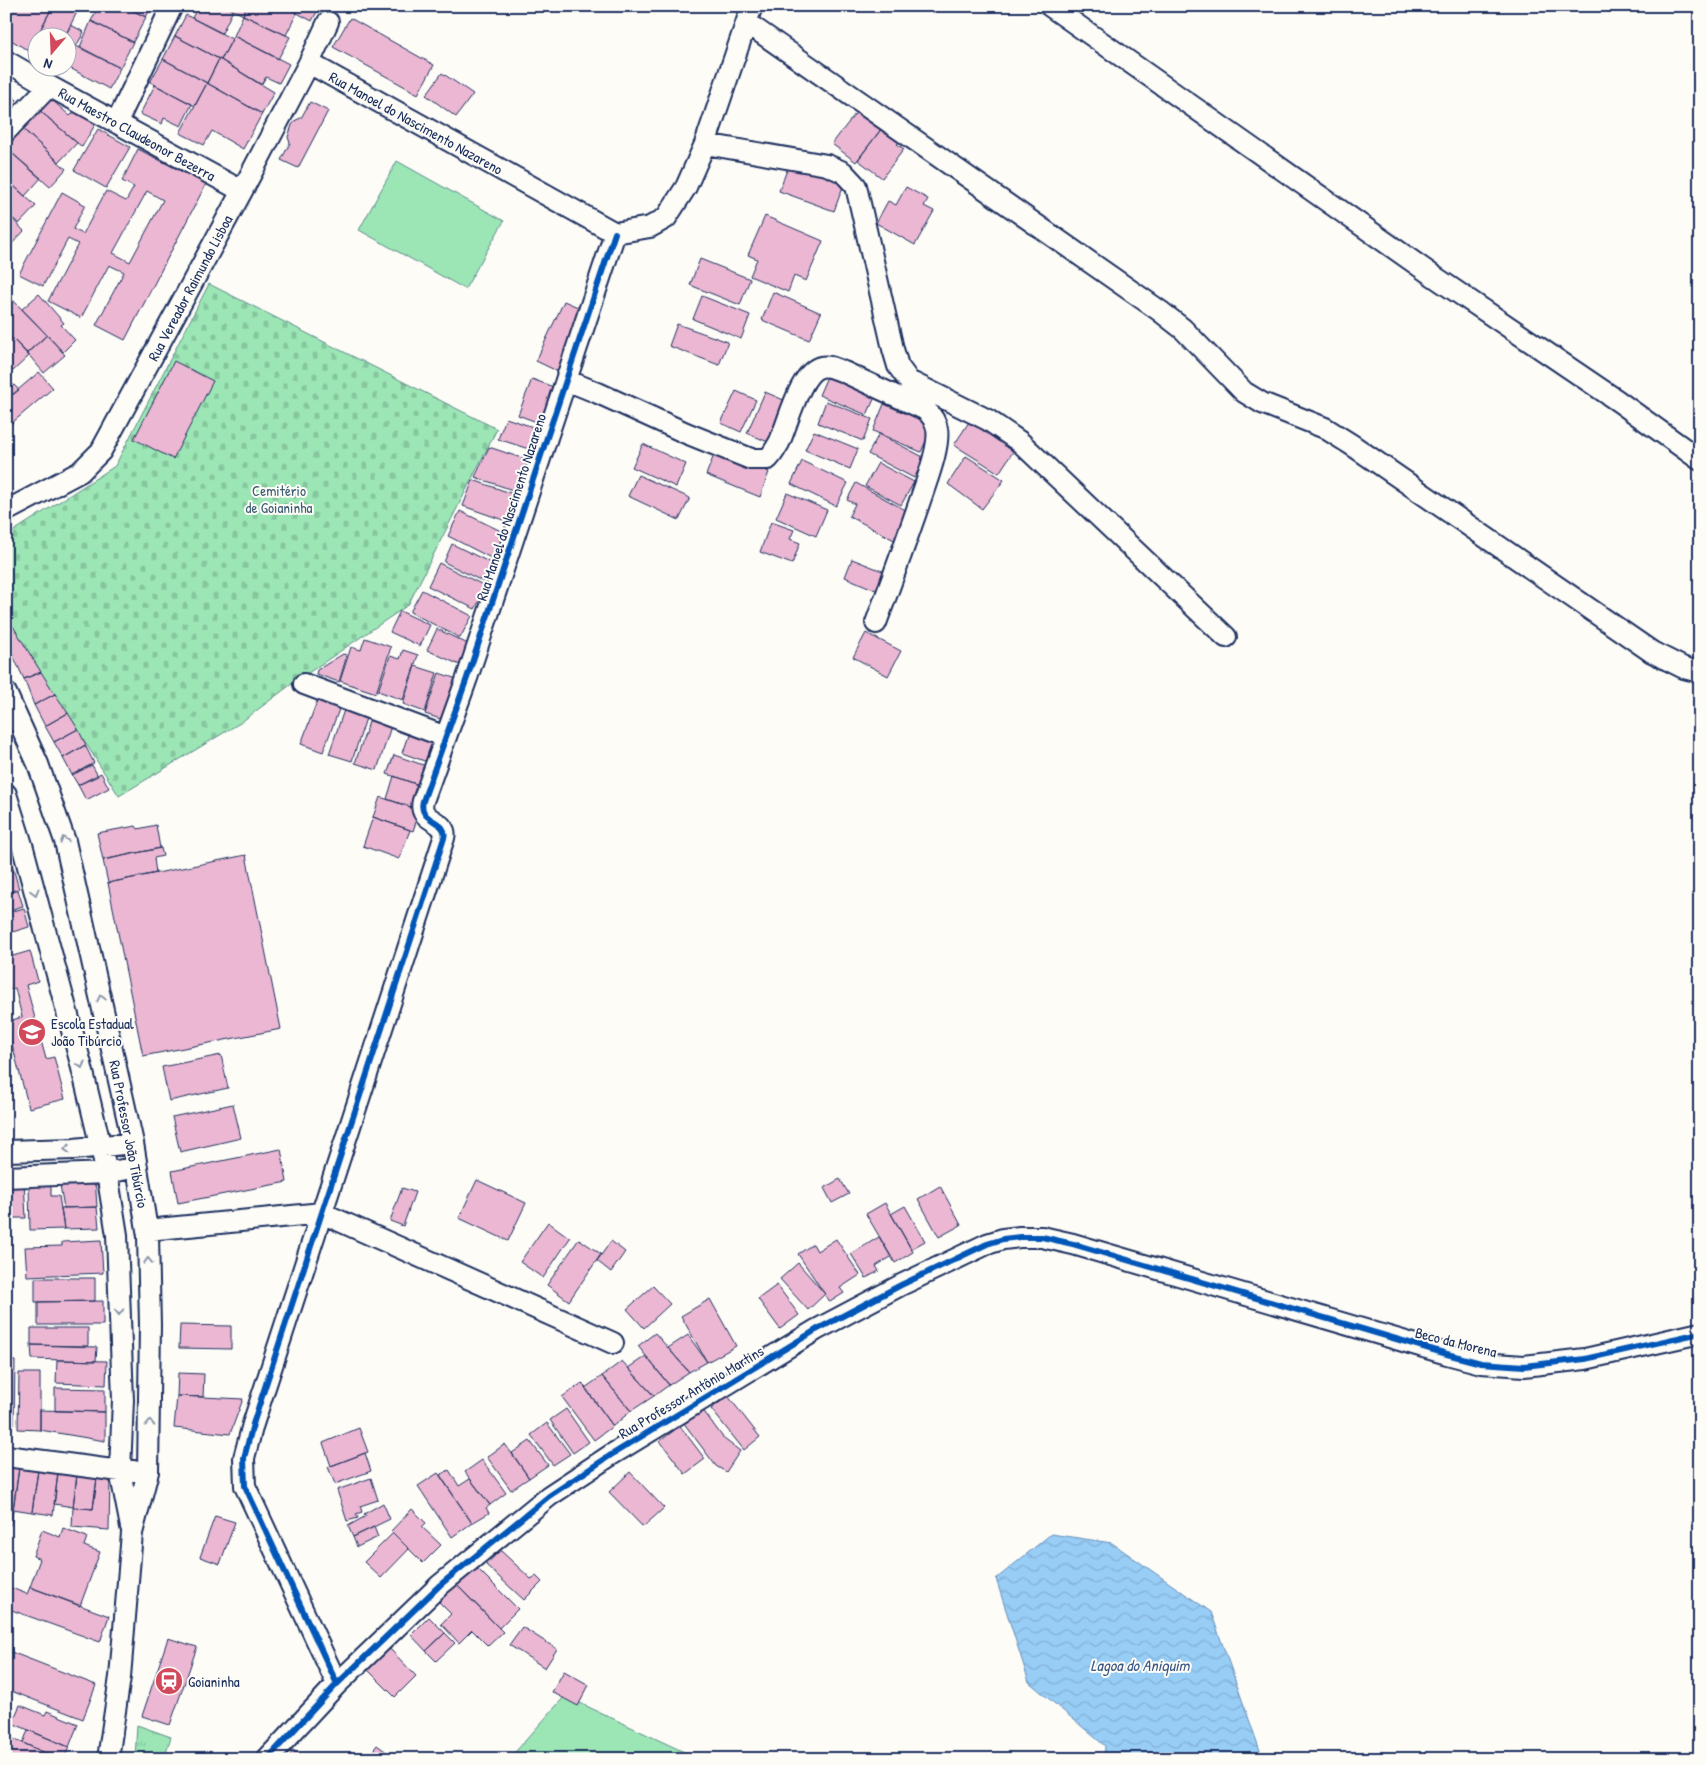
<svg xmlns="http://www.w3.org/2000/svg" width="1706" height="1765" font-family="'Patrick Hand',sans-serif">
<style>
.grass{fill:#9ce6b5;stroke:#5c8a8a}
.cemetery{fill:url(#cemetery-stones);stroke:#5c8a8a}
.park{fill:url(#park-tufts);stroke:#5c8a8a}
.water{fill:url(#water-waves);stroke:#668eb9}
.building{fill:#ebb7d2;stroke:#1b2f5e;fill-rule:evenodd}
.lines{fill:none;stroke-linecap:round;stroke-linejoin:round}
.street-casing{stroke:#1b2f5e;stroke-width:24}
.street{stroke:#fdfcf7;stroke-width:20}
.cycleway-casing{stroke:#fdfcf7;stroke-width:9}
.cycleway{stroke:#0057b8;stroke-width:6}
.oneway{stroke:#8c96aa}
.labels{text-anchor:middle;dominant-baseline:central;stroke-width:4;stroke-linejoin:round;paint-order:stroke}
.street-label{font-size:15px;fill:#1b2f5e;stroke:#fdfcf7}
.park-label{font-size:15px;fill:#3b5d74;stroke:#fdfcf7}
.poi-label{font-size:15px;fill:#1b2f5e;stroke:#fdfcf7;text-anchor:start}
.water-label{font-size:16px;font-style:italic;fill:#3a5684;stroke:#fdfcf7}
</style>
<defs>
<pattern id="cemetery-stones" width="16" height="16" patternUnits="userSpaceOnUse" patternTransform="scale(1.25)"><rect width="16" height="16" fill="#9ce6b5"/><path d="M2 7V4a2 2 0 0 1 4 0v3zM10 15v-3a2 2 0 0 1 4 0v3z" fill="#86c69e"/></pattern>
<pattern id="park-tufts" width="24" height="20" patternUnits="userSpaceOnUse" patternTransform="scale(1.25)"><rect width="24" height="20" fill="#9ce6b5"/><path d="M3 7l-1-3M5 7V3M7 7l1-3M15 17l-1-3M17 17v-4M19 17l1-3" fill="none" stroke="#86c69e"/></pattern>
<pattern id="water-waves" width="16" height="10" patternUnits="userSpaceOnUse" patternTransform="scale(1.25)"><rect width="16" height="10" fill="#98cdf6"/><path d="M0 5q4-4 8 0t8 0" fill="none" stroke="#82b0d5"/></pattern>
</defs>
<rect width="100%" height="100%" fill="#fdfcf7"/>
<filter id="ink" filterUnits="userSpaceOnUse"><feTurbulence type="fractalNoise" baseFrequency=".02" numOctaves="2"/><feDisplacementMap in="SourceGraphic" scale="10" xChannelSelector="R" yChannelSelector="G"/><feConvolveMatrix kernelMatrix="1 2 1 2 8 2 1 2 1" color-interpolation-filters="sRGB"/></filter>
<g filter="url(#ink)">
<!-- grass -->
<path class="grass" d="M397 161 504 221 465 289 359 230Z
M565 1696 699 1759H509Z"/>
<!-- cemetery -->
<path class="cemetery" d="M209 284 497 429 408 605 289 686 240 723 119 796 6 617V536L115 466Z"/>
<!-- park -->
<path class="park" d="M137 1725 171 1737 164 1759H135Z"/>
<!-- water -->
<path class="water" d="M1051 1534 1112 1543 1211 1612 1263 1759H1104L1105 1746 1029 1682 996 1579Z"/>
<!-- building -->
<path class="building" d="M6 6H16L6 23Z
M16 6H53L29 51 6 37V23Z
M53 6H80L64 38H38V56L29 51Z
M99 6H123L146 17 133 42 91 21Z
M123 6H152L146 17Z
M198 6H226L233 10 222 33 192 18Z
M226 6H247L243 15Z
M247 6H284L297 13 286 35 243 15Z
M284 6H320L312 21Z
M186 15 232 39 221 60 175 36Z
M243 15 290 37 278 59 234 36Z
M350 18 434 65 418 94 333 47Z
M91 21 133 42 120 68 80 47Z
M71 25 84 32 68 61V38H64Z
M175 36 219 59 207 83 163 59Z
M234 36 289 64 279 83 266 77 261 85 221 60Z
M76 46 120 68 109 89 68 67V61Z
M163 59 207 83 195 106 150 82Z
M219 59 274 92 262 114 207 83Z
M442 73 473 94 456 117 426 95Z
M207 83 262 114 243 149 212 131 204 145 180 133Z
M155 85 192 104 181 126 164 118 162 124 140 114Z
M6 89 17 100 6 110Z
M51 99 70 116 74 112 96 123 82 147 39 110Z
M310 102 328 111 298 168 281 160 290 143 288 137 292 125 296 120 301 118Z
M39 110 77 143 59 162 23 129Z
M858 110 882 128 856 162 832 144Z
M882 128 900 141 897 144 904 149 882 178 858 160Z
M23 129 66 169 50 187 6 148Z
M98 129 130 147 106 188 74 170Z
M6 148 41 178 25 196 6 179Z
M138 149 206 184 125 340 96 325 124 272 109 265 81 318 48 301 78 244 68 239 43 286 19 274 62 192 85 205 73 229 83 234 106 191 126 201 134 187 122 181ZM147 191 163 200 130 262 113 253Z
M790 162 845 181 834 211 779 191Z
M6 179 36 206 19 224 6 212Z
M906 187 928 199 924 206 934 211 915 245 876 223 888 201 896 205Z
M6 212 24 231 8 248 6 247Z
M765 216 823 241 806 281 794 276 788 292 750 276 757 259 748 255Z
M700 259 750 279 740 305 690 285Z
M773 292 821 313 809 340 762 320Z
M6 293 47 335 27 353 6 332Z
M39 294 64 323 61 325 75 340 63 352 22 309Z
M702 296 750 315 741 339 693 319Z
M564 301 587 311 559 372 536 361Z
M677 324 728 342 719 365 669 346Z
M6 332 29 356 13 371 6 364Z
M47 335 65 355 44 373 27 353Z
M174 361 213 381 173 459 134 439Z
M830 370 878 390 867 415 819 395Z
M39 372 53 388 6 428V400Z
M6 377 19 390 6 400Z
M532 379 556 388 542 424 518 415Z
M736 391 756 400 741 432 721 423Z
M765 392 786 401 768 442 747 433Z
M826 401 872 419 863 441 818 423Z
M884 404 933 425 921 452 873 431Z
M506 418 542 430 535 451 498 439Z
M971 419 1016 447 999 473 954 445Z
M814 431 858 449 850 469 805 450Z
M879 434 925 458 914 478 868 454Z
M643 444 686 464 676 487 632 467Z
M489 447 536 463 527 495 475 477Z
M716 450 769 472 760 497 706 475Z
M966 456 1004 480 982 509 948 484Z
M802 461 848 483 836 506 791 484Z
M878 463 914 482 901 505 865 486Z
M638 475 690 498 679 520 628 496Z
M473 480 516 495 515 499 523 502 518 513 510 510 506 521 463 506Z
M856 483 911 513 896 541 849 516 855 504 847 500Z
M787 493 827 510 816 536 776 518Z
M460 511 507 534 495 560 448 536Z
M771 522 794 530 790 539 800 543 792 564 760 552Z
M452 544 493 564 484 582 444 562Z
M852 559 885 572 878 591 845 577Z
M439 563 487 587 475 609 428 586Z
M422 590 472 616 460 638 410 612Z
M400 611 430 625 420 646 390 632Z
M8 618 41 672 24 679 6 641Z
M437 629 470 645 460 665 427 650Z
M866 633 901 651 888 676 853 657Z
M365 638 391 647 376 693 340 681 351 647 361 650Z
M403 650 418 655 403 700 378 691 390 656 400 659Z
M343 654 347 655 339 682 316 674 317 670Z
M415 666 437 673 425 712 403 704Z
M41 672 55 694 34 705 24 679Z
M439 673 463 681 450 722 425 714Z
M55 694 68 713 45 726 34 705Z
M319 696 341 704 323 752 301 744Z
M344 710 366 718 352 761 329 754Z
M68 713 78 729 54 742 45 726Z
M371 716 392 723 377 770 355 763Z
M78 729 86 745 63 758 54 742Z
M408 735 439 746 433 764 402 753Z
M85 745 94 763 72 775 63 758Z
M394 755 432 768 425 787 387 774Z
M92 765 98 776 78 785 72 775Z
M101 773 109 788 86 800 78 785Z
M394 776 423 787 416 809 387 799Z
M380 797 420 810 413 831 373 817Z
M373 817 410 830 399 859 363 846Z
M156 825 160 848 103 860 97 833 136 826 138 829Z
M6 846 14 871 6 873Z
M161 848 163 856 154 858 156 873 108 883 103 860Z
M246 855 281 1029 143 1056 108 883Z
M14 871 19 889 6 892V873Z
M18 890 23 906 6 911V894Z
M24 908 29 927 6 934V913Z
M30 951 38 981 26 985 46 1059 54 1057 65 1099 29 1108 6 1022 22 1017 15 988 8 990 9 993 6 994V958Z
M221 1055 228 1088 169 1101 162 1067Z
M233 1104 241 1138 180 1152 172 1117Z
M281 1149 287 1182 178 1203 172 1171Z
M95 1177 97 1207 64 1208 59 1179Z
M840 1179 849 1194 832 1203 824 1188Z
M477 1180 526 1203 508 1241 459 1218Z
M6 1181H24L26 1218H6Z
M51 1185V1196H59L64 1229 30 1230 29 1186Z
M940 1186 961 1225 939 1237 918 1199Z
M402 1188 415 1192 403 1226 390 1221Z
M885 1203 913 1252 895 1263 866 1214Z
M905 1206 925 1241 911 1249 891 1214Z
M97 1207 99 1228 64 1229 61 1208Z
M548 1222 570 1238 543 1278 520 1262Z
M879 1237 891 1257 876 1266 879 1271 866 1278 851 1254Z
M579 1239 601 1254 569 1301 547 1285Z
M836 1239 860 1275 840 1288 844 1293 830 1302 798 1254 813 1244 817 1251Z
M101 1240 103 1273 27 1276 25 1247 62 1246V1242Z
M611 1241 625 1252 611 1272 597 1261Z
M798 1263 825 1294 808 1310 780 1279Z
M35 1278H95V1301L35 1302Z
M777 1285 799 1315 780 1329 758 1299Z
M653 1286 670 1304 644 1328 627 1309Z
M710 1299 736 1346 707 1362 681 1316Z
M103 1301V1325H38V1302Z
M180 1325 231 1326V1349L179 1348Z
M31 1328H88V1346L31 1345Z
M655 1333 689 1372 669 1385 638 1346Z
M688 1335 707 1362 689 1372 668 1348Z
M31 1345 97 1347 96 1361 32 1359Z
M646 1356 669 1385 654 1396 628 1368Z
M6 1360 15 1361 14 1424H6Z
M57 1360 107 1361 106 1385 56 1383Z
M622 1361 654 1396 631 1411 602 1376Z
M19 1373H40V1430L18 1429Z
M178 1373 204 1374 203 1397 177 1396Z
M602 1376 631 1411 613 1426 585 1388Z
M582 1383 613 1426 594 1440 562 1397Z
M55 1388 105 1389V1412L55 1411Z
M177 1396 203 1397 243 1399 230 1434 174 1428Z
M728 1396 760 1437 744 1450 711 1409Z
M700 1406 724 1439 740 1451 726 1472 716 1466 680 1418Z
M566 1409 589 1442 573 1453 550 1420Z
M40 1410 105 1412V1441L40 1430Z
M547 1423 570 1454 553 1465 531 1435Z
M680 1426 705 1459 685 1474 660 1441Z
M359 1428 368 1452 331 1466 323 1443Z
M530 1441 548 1465 529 1478 512 1453Z
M505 1444 529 1478 511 1490 487 1457Z
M365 1453 371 1471 335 1484 328 1467Z
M482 1460 506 1493 490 1505 465 1472Z
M6 1466 19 1468 11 1525 6 1524Z
M19 1468 38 1470 32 1512 13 1509Z
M38 1470 58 1473 53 1515 32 1512Z
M449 1470 459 1486 470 1479 490 1505 486 1508 489 1513 472 1523 440 1475Z
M630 1472 664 1508 643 1527 609 1492Z
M58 1473 77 1475 73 1507 54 1504Z
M438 1473 472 1523 452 1537 418 1486Z
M77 1475 97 1478 93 1509 73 1507Z
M97 1478 110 1480 109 1530 72 1527 73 1507 93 1509Z
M371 1478 378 1500 360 1506 362 1512 356 1514 358 1518 347 1521 337 1490Z
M383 1503 390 1519 353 1537 348 1526 366 1516 364 1514Z
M412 1509 426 1523 422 1527 441 1545 423 1563 391 1531Z
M215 1516 235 1522 220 1564 200 1557Z
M374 1527 378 1537 357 1547 353 1537Z
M63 1528 87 1537 84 1546 100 1552 80 1606 30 1587 40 1559 33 1556 42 1530 60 1537Z
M393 1533 409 1549 381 1578 364 1562Z
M500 1550 531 1579 536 1576 542 1582 524 1600 486 1565Z
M473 1564 518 1609 499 1628 455 1583Z
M455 1583 503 1632 488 1646 472 1630 459 1643 441 1624 451 1614 434 1597Z
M6 1586 27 1594 30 1587 109 1616 100 1642 6 1608Z
M429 1617 445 1633 426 1651 411 1635Z
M522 1627 557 1649 545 1668 509 1645Z
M445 1633 455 1643 436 1661 426 1651Z
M168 1638 197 1647 170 1725 142 1716Z
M389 1648 416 1676 395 1697 367 1669Z
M6 1650 96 1685 83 1719 6 1689Z
M564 1671 589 1685 578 1706 552 1692Z
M20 1705 45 1715 47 1711 78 1724 69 1747 12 1723Z
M28 1730 69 1747 64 1759H59L23 1743Z
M6 1736 23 1743 59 1759H11L6 1757Z
M377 1745 396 1759H367Z
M293 1750 306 1759H288Z"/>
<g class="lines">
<defs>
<path id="street" d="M1050 6 1432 275 1618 401 1700 460
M747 23 1160 311 1183 329 1244 392 1262 403 1325 428 1352 445 1652 652 1684 668 1700 672
M6 61 49 86 242 191
M309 63 615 233
M117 122 172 6
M6 131 49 86
M705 144 827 165 843 172 856 186 893 349 898 366 909 381 988 420 1020 442 1226 637
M615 233 650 227 666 218 686 187 705 144 752 6
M566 380 598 393 686 433 751 459H768C773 454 776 448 779 443 788 424 800 371 821 367 829 365 836 369 844 372L926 410C931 415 936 421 937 429 940 445 928 477 923 492 908 536 892 580 876 623
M6 511 80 472 101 451 242 191 309 63 328 22
M304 684 446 737
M6 693 38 764 65 841 133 1143 148 1236 150 1325 148 1472 132 1533 120 1677 108 1759
M6 794 23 848 81 1064 107 1173 117 1235 123 1400 120 1471 131 1527
M6 1151 74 1149 133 1143
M6 1177 107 1173 137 1167
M147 1230 322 1213 613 1343
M6 1456 120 1471H134
M337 1684 245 1486 244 1458 253 1424 444 838C449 819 417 823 423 801L467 678 615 233
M267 1759 337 1684 440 1585 549 1496 611 1455 816 1330 901 1285 987 1244 1003 1239 1020 1237H1042L1073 1244 1447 1354 1481 1363 1524 1366 1585 1359 1700 1333"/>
</defs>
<!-- street casing -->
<use href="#street" class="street-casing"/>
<!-- street -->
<use href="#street" class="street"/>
<defs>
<path id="cycleway" d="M337 1684 245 1486 244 1458 253 1424 444 838C449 819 417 823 423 801L467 678 615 233
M267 1759 337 1684 440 1585 549 1496 611 1455 816 1330 901 1285 987 1244 1003 1239 1020 1237H1042L1073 1244 1447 1354 1481 1363 1524 1366 1585 1359 1700 1333"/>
</defs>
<!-- cycleway casing -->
<use href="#cycleway" class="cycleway-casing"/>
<!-- cycleway -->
<use href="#cycleway" class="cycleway"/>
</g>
<!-- one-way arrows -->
<defs><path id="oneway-chevron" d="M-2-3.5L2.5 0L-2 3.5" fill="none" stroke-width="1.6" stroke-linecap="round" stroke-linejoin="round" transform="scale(1.25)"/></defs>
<g class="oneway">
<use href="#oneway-chevron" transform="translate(64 840) rotate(-106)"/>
<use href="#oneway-chevron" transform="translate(35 892) rotate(75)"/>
<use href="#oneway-chevron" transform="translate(101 998) rotate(-102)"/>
<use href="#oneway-chevron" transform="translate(81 1065) rotate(76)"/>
<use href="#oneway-chevron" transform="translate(67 1149) rotate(177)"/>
<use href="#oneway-chevron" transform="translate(148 1261) rotate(-92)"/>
<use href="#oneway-chevron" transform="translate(119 1312) rotate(89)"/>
<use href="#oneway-chevron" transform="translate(150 1423) rotate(-89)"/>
</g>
</g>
<!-- icons -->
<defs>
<symbol id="school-disc" viewBox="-11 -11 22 22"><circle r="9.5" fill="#d1495b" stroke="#fdfcf7"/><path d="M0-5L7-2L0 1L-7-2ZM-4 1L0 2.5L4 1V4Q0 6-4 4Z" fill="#fff"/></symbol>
<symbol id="station-disc" viewBox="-11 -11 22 22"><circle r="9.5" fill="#d1495b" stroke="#fdfcf7"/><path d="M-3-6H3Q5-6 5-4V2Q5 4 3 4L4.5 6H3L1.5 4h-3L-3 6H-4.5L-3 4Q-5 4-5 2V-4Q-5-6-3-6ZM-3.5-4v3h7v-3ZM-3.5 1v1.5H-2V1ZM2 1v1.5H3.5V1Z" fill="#fff"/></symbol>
</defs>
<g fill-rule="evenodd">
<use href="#school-disc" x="16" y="1016" width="32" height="32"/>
<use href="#station-disc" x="153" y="1665" width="32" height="32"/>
</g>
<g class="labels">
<!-- street labels -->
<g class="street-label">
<text transform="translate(416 123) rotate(29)">Rua Manoel do Nascimento Nazareno</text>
<text transform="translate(137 134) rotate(29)">Rua Maestro Claudeonor Bezerra</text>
<text transform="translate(190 288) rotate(-62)">Rua Vereador Raimundo Lisboa</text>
<text transform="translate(511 507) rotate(-72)">Rua Manoel do Nascimento Nazareno</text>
<text transform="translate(129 1134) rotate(79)">Rua Professor João Tibúrcio</text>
<text transform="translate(1456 1342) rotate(14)">Beco da Morena</text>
<text transform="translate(691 1392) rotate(-31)">Rua Professor Antônio Martins</text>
</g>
<!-- park labels -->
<g class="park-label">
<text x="279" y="490">Cemitério<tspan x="279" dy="17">de Goianinha</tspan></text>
</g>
<!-- poi labels -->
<g class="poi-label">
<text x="51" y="1023">Escola Estadual<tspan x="51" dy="17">João Tibúrcio</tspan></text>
<text x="188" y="1681">Goianinha</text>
</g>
<!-- water labels -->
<g class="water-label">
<text x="1140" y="1665">Lagoa do Aniquim</text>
</g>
</g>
<!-- margin -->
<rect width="1706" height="1765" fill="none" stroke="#fdfcf7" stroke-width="25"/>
<rect x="12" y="12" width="1681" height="1740" fill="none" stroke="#1b2f5e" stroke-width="2" filter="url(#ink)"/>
<!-- north arrow -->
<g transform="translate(52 52) rotate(199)"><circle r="24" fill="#fdfcf7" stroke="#a3aaba"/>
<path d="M0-4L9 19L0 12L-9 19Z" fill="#d1495b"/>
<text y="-8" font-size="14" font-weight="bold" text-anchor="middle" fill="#1b2f5e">N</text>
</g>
</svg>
